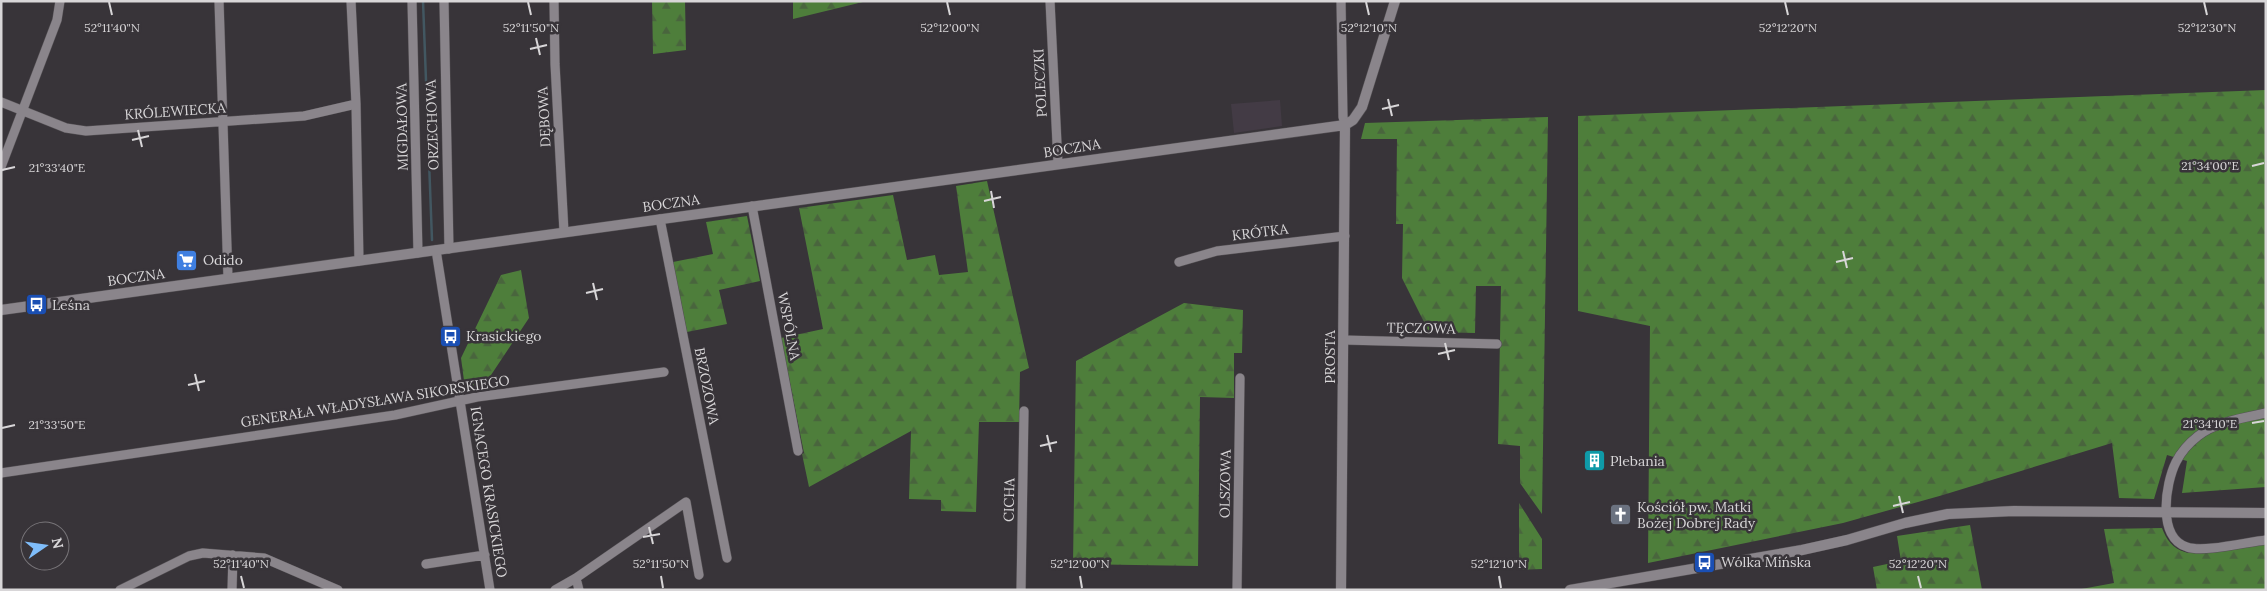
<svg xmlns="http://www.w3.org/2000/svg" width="2267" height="591" font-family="Lora,serif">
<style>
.built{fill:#433b45}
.forest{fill:url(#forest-firs)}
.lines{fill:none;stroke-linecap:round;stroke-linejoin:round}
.stream{stroke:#425761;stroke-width:2.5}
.minor-casing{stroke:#545054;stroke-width:10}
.tertiary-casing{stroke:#545054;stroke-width:11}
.minor{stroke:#8a858b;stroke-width:9}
.tertiary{stroke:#8a858b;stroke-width:10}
.ticks{fill:none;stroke:#d8d6d8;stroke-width:2}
.labels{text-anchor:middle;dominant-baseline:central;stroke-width:5;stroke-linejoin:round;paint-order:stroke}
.street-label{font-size:14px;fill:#d8d6d8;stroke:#383439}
.poi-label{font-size:14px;fill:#d8d6d8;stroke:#383439;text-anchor:start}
.ticks-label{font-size:12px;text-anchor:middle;fill:#d8d6d8;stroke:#383439;stroke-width:5;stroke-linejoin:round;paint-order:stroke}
</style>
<defs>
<pattern id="forest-firs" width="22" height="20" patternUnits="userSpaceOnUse" patternTransform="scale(1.25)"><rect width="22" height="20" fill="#4e7e3b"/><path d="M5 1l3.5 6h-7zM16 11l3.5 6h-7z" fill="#49653d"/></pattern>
</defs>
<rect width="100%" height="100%" fill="#383439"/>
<!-- built -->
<path class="built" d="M1280 100 1282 126 1234 133 1231 104Z"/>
<!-- forest -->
<path class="forest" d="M652 1H685L686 50 653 54Z
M793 1H867L793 19Z
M2266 90V487L2182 493 2187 461 2167 455 2154 499 2119 498 2112 443 1943 495 1843 523 1648 563 1650 326 1578 311V116Z
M1548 117 1542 514 1520 483V446L1498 444 1501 286H1476L1475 333 1429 332 1402 278 1403 224H1396L1397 139H1361L1365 123Z
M987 181 1029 368 1020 372 1019 422H979L976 512 941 511V500L909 499 911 431 809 487 802 454 804 453 781 338 823 329 799 208 893 195 907 260 935 255 939 275 968 272 956 186Z
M747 216 760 281 719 290 727 324 687 332 673 262 713 254 706 222Z
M521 270 529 318 481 390 470 391 465 388 461 358 501 275Z
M1184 303 1243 310 1242 353H1234V398L1200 397 1198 566 1073 564 1076 361Z
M1519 503 1542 539V569L1519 570Z
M1970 525 1982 590H1877L1873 567 1901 561 1897 536Z
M2162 528C2166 539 2173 549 2185 552 2196 556 2250 545 2266 543V590H2076L2114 583 2104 529Z"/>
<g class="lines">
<!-- stream -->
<path class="stream" d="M423 1 432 240"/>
<defs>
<path id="minor" d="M219 1 228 278
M351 1 356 104 359 261
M412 1 418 253
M444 1 449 249
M554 1 555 64 564 232
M1050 1 1058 164
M1341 1 1343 117 1345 125
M1 102 66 128 86 131 304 116 356 104
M1 167 57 20 60 1
M752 206 798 451
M660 219 727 558
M436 250 490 590
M1179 262 1217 251 1345 236
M1344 340 1497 344
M2266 413C2243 418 2216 422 2198 436 2189 443 2181 452 2176 462 2165 484 2157 538 2187 547 2203 553 2247 542 2266 540
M1 473 395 415 477 397 664 372
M426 564 485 555
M576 578 579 590
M120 590 189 556 203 553 264 558 338 590
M232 590 233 555
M555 590 576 578 686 502 699 575
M1021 590 1024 411
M1237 590 1240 378"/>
<path id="tertiary" d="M1 310 1345 125 1353 120 1362 107 1395 1
M1341 590 1345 125
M1570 590 1802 550 1847 540 1905 523 1948 514 2014 511 2266 513"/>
</defs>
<!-- minor casing -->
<use href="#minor" class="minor-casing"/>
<!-- tertiary casing -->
<use href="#tertiary" class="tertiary-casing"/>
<!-- minor -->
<use href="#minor" class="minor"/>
<!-- tertiary -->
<use href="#tertiary" class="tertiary"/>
</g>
<!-- ticks -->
<path class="ticks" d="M109 2 112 15M528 2 531 15M947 2 950 15M1366 2 1369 15M1785 2 1788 15M2204 2 2207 15M536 38 540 55M530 49 547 45M1388 99 1392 116M1382 109 1399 105M138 130 142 147M132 140 149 136M2252 166 2264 163M2 170 15 167M991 191 994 208M984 201 1001 197M1843 251 1847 268M1836 262 1853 258M593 283 597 300M586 293 603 289M1445 343 1449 360M1438 354 1455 350M195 374 199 391M188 385 205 381M2252 423 2264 421M2 428 15 425M1047 435 1051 452M1040 446 1057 442M1899 496 1903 513M1893 506 1910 502M649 527 653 544M643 537 660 534M241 576 244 588M661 576 663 588M1080 576 1082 588M1499 576 1501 588M1918 576 1921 588"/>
<!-- icons -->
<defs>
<symbol id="supermarket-square" viewBox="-11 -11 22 22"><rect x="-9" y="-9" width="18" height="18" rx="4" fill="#3f7fe0" stroke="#383439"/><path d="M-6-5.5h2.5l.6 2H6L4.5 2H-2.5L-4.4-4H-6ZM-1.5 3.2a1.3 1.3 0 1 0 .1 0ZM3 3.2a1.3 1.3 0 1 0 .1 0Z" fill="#fff"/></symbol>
<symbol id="bus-square" viewBox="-11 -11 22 22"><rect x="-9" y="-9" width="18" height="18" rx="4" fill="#1a4fb4" stroke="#383439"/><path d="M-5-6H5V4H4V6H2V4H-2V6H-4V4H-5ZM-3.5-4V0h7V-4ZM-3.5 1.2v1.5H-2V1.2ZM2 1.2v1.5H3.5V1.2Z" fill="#fff"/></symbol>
<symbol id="building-square" viewBox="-11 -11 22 22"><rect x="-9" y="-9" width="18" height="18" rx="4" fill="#0f9aa8" stroke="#383439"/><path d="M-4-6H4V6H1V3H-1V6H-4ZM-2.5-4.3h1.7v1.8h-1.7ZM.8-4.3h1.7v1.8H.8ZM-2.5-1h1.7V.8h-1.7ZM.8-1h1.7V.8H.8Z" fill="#fff"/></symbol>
<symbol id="church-square" viewBox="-11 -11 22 22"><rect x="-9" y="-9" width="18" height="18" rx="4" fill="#6b7280" stroke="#383439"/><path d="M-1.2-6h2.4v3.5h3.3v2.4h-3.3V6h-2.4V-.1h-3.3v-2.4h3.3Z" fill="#fff"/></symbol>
</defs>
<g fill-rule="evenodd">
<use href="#supermarket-square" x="174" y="248" width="25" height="25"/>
<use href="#bus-square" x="24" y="292" width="25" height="25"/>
<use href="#bus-square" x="438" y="324" width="25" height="25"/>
<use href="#building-square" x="1582" y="448" width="25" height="25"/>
<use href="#church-square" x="1608" y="502" width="25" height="25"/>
<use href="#bus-square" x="1692" y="550" width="25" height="25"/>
</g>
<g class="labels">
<!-- street labels -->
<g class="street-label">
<text transform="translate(1040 83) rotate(-93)">POLECZKI</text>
<text transform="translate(175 111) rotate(-4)">KRÓLEWIECKA</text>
<text transform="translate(544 117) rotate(-93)">DĘBOWA</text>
<text transform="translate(432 125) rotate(-92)">ORZECHOWA</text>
<text transform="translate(402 127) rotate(-91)">MIGDAŁOWA</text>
<text transform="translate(1072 148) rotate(-9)">BOCZNA</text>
<text transform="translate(671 203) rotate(-8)">BOCZNA</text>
<text transform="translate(1260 232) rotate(-7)">KRÓTKA</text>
<text transform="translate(136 277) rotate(-8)">BOCZNA</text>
<text transform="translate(789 326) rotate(79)">WSPÓLNA</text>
<text transform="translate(1421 328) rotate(1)">TĘCZOWA</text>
<text transform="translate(1330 357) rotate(-90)">PROSTA</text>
<text transform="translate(707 386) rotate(79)">BRZOZOWA</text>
<text transform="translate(375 401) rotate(-9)">GENERAŁA WŁADYSŁAWA SIKORSKIEGO</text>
<text transform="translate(1225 484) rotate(-89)">OLSZOWA</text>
<text transform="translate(489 492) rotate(81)">IGNACEGO KRASICKIEGO</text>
<text transform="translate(1009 500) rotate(-89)">CICHA</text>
</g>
<!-- poi labels -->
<g class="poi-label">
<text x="203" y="260">Odido</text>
<text x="52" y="305">Leśna</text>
<text x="466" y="336">Krasickiego</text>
<text x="1610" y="461">Plebania</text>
<text x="1637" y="507">Kościół pw. Matki<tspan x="1637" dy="16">Bożej Dobrej Rady</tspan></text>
<text x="1721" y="562">Wólka Mińska</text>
</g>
</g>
<g class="ticks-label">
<text x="112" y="32">52°11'40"N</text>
<text x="531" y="32">52°11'50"N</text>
<text x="950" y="32">52°12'00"N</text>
<text x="1369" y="32">52°12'10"N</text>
<text x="1788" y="32">52°12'20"N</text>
<text x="2207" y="32">52°12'30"N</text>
<text x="2210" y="170">21°34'00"E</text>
<text x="57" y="172">21°33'40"E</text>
<text x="2210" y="428">21°34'10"E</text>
<text x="57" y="429">21°33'50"E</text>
<text x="241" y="568">52°11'40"N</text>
<text x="661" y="568">52°11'50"N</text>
<text x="1080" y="568">52°12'00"N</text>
<text x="1499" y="568">52°12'10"N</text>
<text x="1918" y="568">52°12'20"N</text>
</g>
<!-- border -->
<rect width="2267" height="591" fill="none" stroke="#d8d6d8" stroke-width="5"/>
<!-- north arrow -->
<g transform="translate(45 546) rotate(77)"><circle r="24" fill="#383439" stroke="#787579"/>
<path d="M0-4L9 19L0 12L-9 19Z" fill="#7fbdfa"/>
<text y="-8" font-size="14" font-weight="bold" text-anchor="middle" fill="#d8d6d8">N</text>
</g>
</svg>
